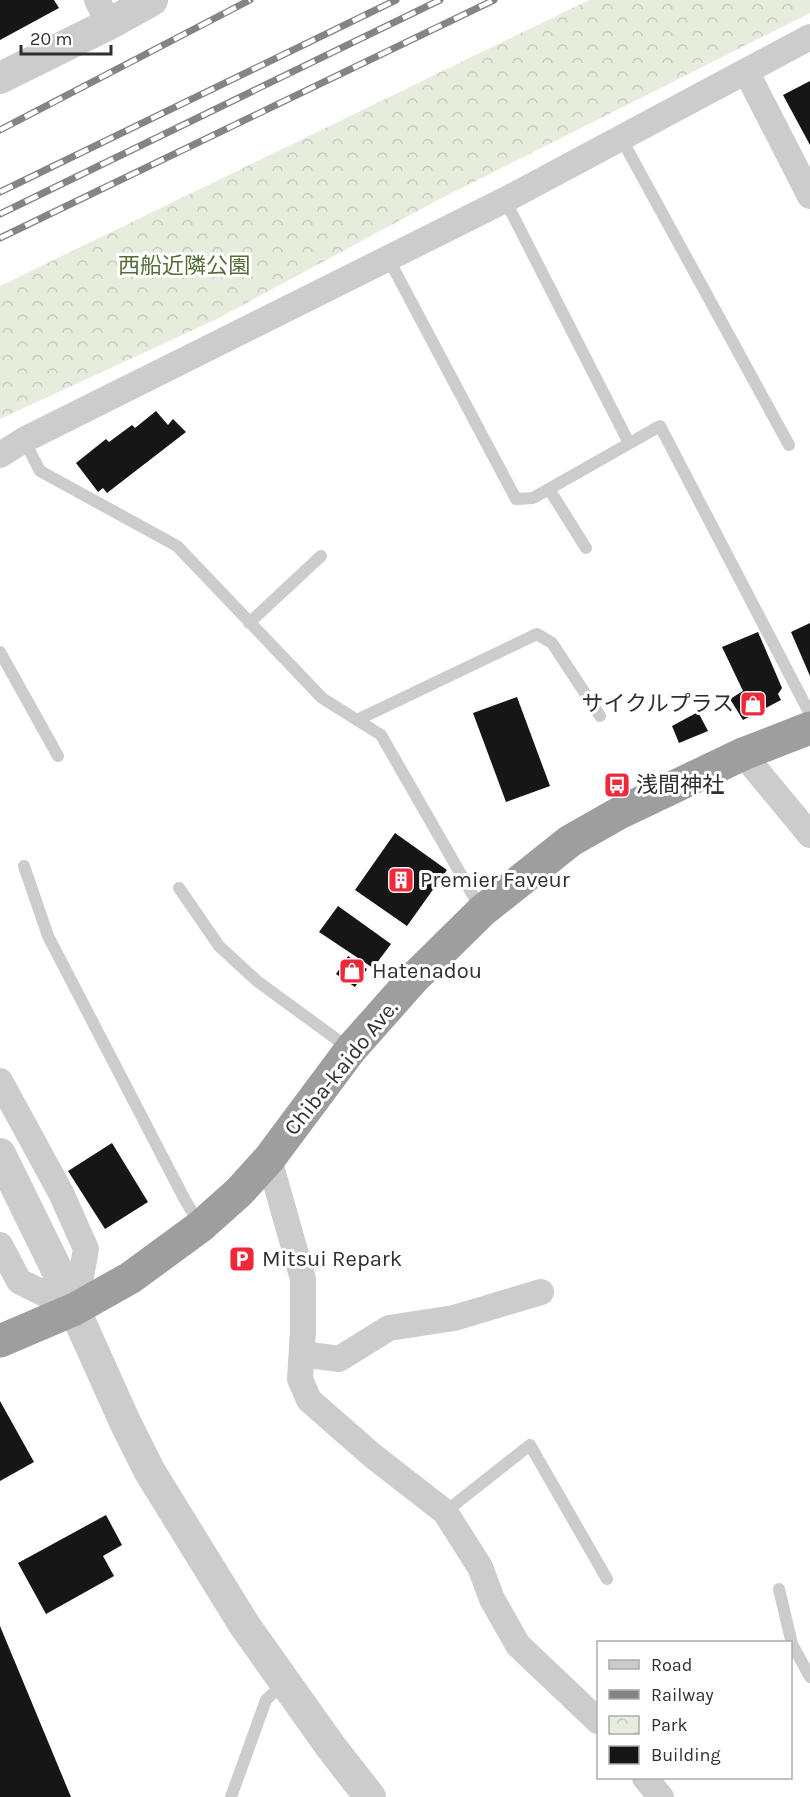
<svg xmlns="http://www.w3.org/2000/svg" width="810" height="1797" font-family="Karla,'Noto Sans JP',sans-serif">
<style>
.park{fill:url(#park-crowns)}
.building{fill:#161616}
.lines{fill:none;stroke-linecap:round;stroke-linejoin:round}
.service{stroke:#ccc;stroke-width:12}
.minor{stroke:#ccc;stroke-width:26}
.tertiary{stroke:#ccc;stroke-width:32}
.trunk{stroke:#9e9e9e;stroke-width:33}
.rail-casing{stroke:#848484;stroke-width:7}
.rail{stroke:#fff;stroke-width:4.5;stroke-dasharray:14;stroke-linecap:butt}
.labels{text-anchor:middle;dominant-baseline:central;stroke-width:6;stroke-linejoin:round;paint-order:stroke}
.park-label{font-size:22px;fill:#536e3a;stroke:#fff}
.poi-label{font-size:22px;fill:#2f2f2f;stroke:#fff;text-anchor:start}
.street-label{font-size:22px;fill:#2f2f2f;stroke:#fff}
</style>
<defs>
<pattern id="park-crowns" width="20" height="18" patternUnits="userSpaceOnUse" patternTransform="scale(1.5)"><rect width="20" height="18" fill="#e6eddd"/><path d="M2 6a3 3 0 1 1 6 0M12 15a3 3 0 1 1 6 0" fill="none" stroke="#c6ccbe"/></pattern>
</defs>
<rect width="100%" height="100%" fill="#fff"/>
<!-- park -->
<path class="park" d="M589 0H810V13L436 201 215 320 0 419V286Z"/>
<!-- building -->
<path class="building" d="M0 0H54L59 8 0 40Z
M810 81V145L783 95Z
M156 411 168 425 173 419 186 432 107 493 103 488 98 492 76 463 106 439 109 442 132 425 135 428Z
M810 623V676L791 632Z
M758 632 782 688 778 694 781 700 743 720 730 699 743 691 722 647Z
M517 697 550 786 506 802 473 713Z
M698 712 708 731 679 743 672 726Z
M395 833 447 870 407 926 355 890Z
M338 906 391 944 373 968 319 932Z
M348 956 367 969 355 987 336 974Z
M112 1143 148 1202 105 1229 68 1171Z
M0 1401 34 1462 0 1481Z
M106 1515 122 1545 103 1556 114 1576 46 1614 18 1563Z
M0 1626 71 1797H0Z"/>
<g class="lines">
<!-- service -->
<path class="service" d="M621 138 789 445
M505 200 629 443
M388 258 516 499 533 498 660 426 810 714
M24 440 40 471 177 546 322 698 381 735 482 911
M549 489 586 548
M249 623 321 556
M0 652 58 756
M357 720 537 634 552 643 600 716
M24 866 48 936 185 1200 200 1225
M179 888 219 946 257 981 350 1049
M445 1512 530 1445 607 1579
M779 1589 792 1644 810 1677
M231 1797 266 1700 284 1683"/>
<!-- minor -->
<path class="minor" d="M97 0 109 24
M746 71 810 196
M0 455 24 440 505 200 810 37
M743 754 810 835
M0 1081 61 1193 86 1249 75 1309 19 1281 0 1245
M269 1159 303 1279V1331L300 1379 309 1400 373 1456 445 1512 480 1567 492 1599 518 1645 598 1721
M302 1354 339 1359 389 1328 454 1318 541 1292
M645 1778 661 1797"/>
<!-- tertiary -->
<path class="tertiary" d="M0 78 109 24 152 0
M0 1154 54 1264 125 1422 150 1472 245 1626 331 1747 370 1797"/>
<!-- trunk -->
<path class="trunk" d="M0 1341 75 1309 130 1278 201 1226 239 1192 269 1159 351 1049 413 979 482 911 570 841 621 812 743 754 810 728"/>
<defs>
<path id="rail" d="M0 130 250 0
M0 192 396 0
M0 214 440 0
M0 238 494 0"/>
</defs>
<!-- rail casing -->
<use href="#rail" class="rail-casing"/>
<!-- rail -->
<use href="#rail" class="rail"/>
</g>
<!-- icons -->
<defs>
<symbol id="shop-square" viewBox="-11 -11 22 22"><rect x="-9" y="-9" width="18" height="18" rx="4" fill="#ef283a" stroke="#fff"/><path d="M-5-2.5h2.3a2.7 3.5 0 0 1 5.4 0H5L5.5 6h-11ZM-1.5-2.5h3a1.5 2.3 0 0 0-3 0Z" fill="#fff"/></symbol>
<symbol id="bus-square" viewBox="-11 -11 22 22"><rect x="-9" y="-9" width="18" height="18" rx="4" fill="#ef283a" stroke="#fff"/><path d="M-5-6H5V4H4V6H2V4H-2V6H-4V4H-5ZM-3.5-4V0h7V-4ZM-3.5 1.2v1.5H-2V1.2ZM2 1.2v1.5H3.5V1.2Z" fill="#fff"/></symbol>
<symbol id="building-square" viewBox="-11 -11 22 22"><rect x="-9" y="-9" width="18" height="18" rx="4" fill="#ef283a" stroke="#fff"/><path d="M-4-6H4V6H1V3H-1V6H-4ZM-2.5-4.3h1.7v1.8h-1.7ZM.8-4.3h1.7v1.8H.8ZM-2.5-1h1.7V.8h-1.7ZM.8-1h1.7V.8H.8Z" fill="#fff"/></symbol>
<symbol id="parking-square" viewBox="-11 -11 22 22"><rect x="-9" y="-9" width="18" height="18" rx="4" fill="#ef283a" stroke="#fff"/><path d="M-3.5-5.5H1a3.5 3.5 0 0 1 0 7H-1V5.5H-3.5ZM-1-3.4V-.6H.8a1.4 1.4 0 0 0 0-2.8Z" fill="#fff"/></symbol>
</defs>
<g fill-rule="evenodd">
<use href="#shop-square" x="738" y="689" width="30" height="30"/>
<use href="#bus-square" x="602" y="770" width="30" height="30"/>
<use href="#building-square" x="386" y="865" width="30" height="30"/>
<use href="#shop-square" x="337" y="956" width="30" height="30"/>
<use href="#parking-square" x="227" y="1244" width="30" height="30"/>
</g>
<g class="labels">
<!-- park labels -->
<g class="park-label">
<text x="184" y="266">西船近隣公園</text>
</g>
<!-- poi labels -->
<g class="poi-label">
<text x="734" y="704" text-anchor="end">サイクルプラス</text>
<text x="636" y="785">浅間神社</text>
<text x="420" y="880">Premier Faveur</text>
<text x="372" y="971">Hatenadou</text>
<text x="262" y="1259">Mitsui Repark</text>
</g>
<!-- street labels -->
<g class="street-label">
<text transform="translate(341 1068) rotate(-51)">Chiba-kaido Ave.</text>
</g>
</g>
<!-- legend -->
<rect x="597" y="1641" width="195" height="138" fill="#ffffff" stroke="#acacac" stroke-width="1.5"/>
<rect x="609" y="1660" width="30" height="9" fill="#cccccc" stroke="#acacac" stroke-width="1.5"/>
<text x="651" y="1671" font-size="18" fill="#2f2f2f">Road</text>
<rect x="609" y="1690" width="30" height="9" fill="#848484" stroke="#acacac" stroke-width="1.5"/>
<text x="651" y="1701" font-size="18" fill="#2f2f2f">Railway</text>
<rect x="609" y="1716" width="30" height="18" fill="url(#park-crowns)" stroke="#acacac" stroke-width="1.5"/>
<text x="651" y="1731" font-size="18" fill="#2f2f2f">Park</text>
<rect x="609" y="1746" width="30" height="18" fill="#161616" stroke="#acacac" stroke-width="1.5"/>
<text x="651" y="1761" font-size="18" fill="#2f2f2f">Building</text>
<!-- scale -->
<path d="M21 45v9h90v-9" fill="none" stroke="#2f2f2f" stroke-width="3"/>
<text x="30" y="45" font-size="18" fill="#2f2f2f" stroke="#ffffff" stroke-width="4.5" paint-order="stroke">20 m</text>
</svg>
